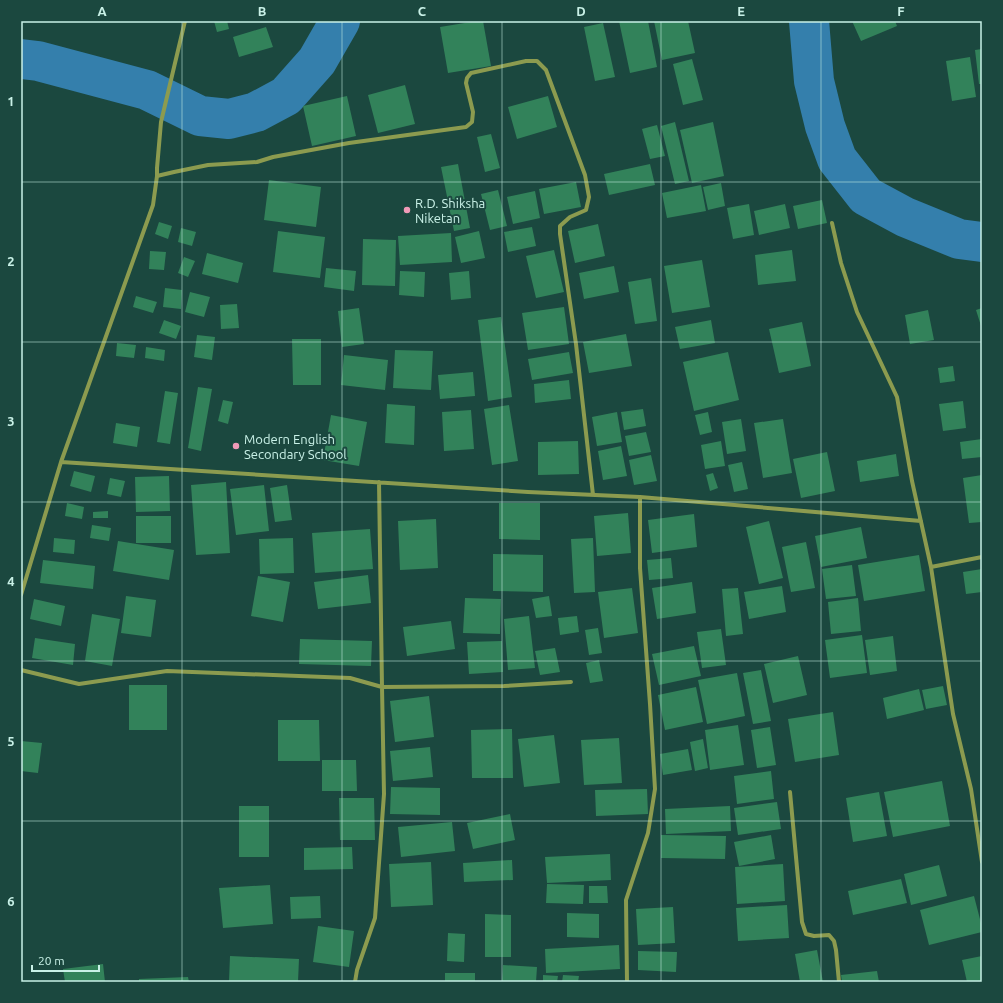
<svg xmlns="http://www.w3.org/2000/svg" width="1003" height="1003" font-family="Ubuntu,sans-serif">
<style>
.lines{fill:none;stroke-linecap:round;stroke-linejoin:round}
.river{stroke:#347fac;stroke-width:40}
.building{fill:#32825a}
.street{stroke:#8c9b4f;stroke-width:4}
.grid{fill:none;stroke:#c9f1e7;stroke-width:1;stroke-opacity:0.55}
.poi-dot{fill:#f09ab7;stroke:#1b483f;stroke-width:1.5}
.labels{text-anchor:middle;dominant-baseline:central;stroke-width:4;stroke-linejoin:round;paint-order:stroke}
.poi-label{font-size:13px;fill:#c9f1e7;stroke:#1b483f;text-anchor:start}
.neatline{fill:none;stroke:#c9f1e7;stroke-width:1.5}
.grid-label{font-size:13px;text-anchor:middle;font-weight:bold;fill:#c9f1e7}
</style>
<rect width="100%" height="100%" fill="#1b483f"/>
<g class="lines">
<!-- river -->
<path class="river" d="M809 21 814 81 825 126 837 159 866 196 905 217 959 239 982 242
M21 59 38 61 147 90 200 116 229 119 256 112 286 96 317 61 340 21"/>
</g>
<!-- building -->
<path class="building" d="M214 21H227L229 29 217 32Z
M477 21H483L491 66 448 73 440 27Z
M619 21H648L657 67 630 73Z
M654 21H688L695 53 662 60Z
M852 21H895L897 26 861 41Z
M603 23 615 77 595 81 584 27Z
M266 27 273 47 239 57 233 37Z
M982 49V84H979L975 50Z
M970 57 976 97 952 101 946 61Z
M692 59 703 100 683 105 673 64Z
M405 85 415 124 378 133 368 95Z
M347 96 356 136 312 146 303 106Z
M548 96 557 127 517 139 508 107Z
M675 122 689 181 675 184 661 126Z
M713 122 724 176 692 183 680 130Z
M657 125 665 156 650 159 642 129Z
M491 134 500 168 485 172 477 137Z
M458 164 470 228 454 231 441 167Z
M650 164 655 185 609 195 604 174Z
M269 180 321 187 316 227 264 220Z
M576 182 581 207 544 214 539 189Z
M721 183 725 206 708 210 703 187Z
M701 185 706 211 667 218 662 193Z
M498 190 507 226 490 230 481 194Z
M535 191 540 218 513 224 507 197Z
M822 200 827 223 798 229 793 206Z
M749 204 754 235 733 239 727 208Z
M785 204 790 228 759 235 754 211Z
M159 222 172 226 168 239 155 234Z
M598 224 605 256 575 263 568 231Z
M532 227 536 246 508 252 504 232Z
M181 228 196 232 192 246 178 242Z
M278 231 325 237 320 278 273 272Z
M479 231 485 258 461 263 455 237Z
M451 233 452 262 400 265 398 236Z
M363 239 396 240 395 286 362 285Z
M554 250 564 292 536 298 526 256Z
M792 250 796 281 758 285 755 255Z
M150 251 166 252 164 270 149 269Z
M207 253 243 263 238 283 202 274Z
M184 257 195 261 188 277 178 273Z
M702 260 710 307 672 313 664 266Z
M614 266 619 292 584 299 579 273Z
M326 268 356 271 354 291 324 287Z
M400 271 425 272 424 297 399 295Z
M469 271 471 298 451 300 449 273Z
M651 278 657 321 635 324 628 282Z
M165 288 182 290 181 309 163 307Z
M190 292 210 297 204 317 185 312Z
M136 296 157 302 153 313 133 307Z
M237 304 239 328 221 329 220 305Z
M564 307 569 344 528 350 522 313Z
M359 308 364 344 342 347 338 311Z
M982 308V329L976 310Z
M928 310 934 340 910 344 905 315Z
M501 317 512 397 488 401 478 320Z
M164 320 181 326 176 339 159 333Z
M711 320 715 343 680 349 675 327Z
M802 322 811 366 779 373 769 329Z
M626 334 632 366 589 373 583 342Z
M197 335 215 337 212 360 194 357Z
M292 339H321V385H293Z
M117 343 136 345 134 358 116 356Z
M146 347 165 350 164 361 145 358Z
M395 350 433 351 431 390 393 388Z
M569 352 573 373 532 380 528 359Z
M728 352 739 400 694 411 683 362Z
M344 355 388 360 385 390 341 385Z
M953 366 955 381 940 383 938 368Z
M473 372 475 396 440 399 438 375Z
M569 380 571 399 535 403 534 384Z
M198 387 212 389 201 451 188 448Z
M165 391 178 393 170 444 157 442Z
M223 400 233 402 228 424 218 421Z
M963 401 966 428 943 431 939 404Z
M387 404 415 406 414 445 385 443Z
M509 405 518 461 492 465 484 409Z
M643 409 646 426 624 430 621 412Z
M471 410 474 449 444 451 442 412Z
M617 412 622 442 597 446 592 417Z
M708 412 712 432 700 435 695 415Z
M331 415 367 422 359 466 323 460Z
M741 419 746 451 727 454 722 422Z
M783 419 792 473 763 478 754 423Z
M116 423 140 427 137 447 113 443Z
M646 432 651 452 629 456 625 436Z
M982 439V457L962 459 960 442Z
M578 441 579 474 538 475V442Z
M721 441 725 466 705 469 701 445Z
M621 446 627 476 603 480 598 451Z
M827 452 835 491 801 498 793 459Z
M896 454 899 476 860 482 857 461Z
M651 455 657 481 634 485 629 460Z
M742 462 748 489 734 492 728 465Z
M74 471 95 476 91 492 70 486Z
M713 473 718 488 710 491 706 475Z
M982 475V522L969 523 963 478Z
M169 476 170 511 136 512 135 477Z
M110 478 125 481 121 497 107 494Z
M226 482 230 553 196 555 191 485Z
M264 485 269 531 236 535 230 489Z
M287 485 292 520 275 522 270 488Z
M67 503 84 507 82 519 65 516Z
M499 503H540V540L499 539Z
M108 511V518H93V512Z
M628 513 631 553 597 556 594 516Z
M694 514 697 547 652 553 648 520Z
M136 516H171V543H136Z
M436 519 438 568 400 570 398 521Z
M769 521 783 578 759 584 746 527Z
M92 525 111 528 109 541 90 538Z
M861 527 867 558 821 567 815 536Z
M370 529 373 569 315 573 312 533Z
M54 538 75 540 74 554 53 552Z
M293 538 294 573 260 574 259 539Z
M593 538 595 592 574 593 571 539Z
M118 541 174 550 169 580 113 571Z
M806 542 815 588 791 592 782 547Z
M493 554 543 555V592L493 591Z
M919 555 925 591 864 601 858 565Z
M671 558 673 578 649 580 647 560Z
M43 560 95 566 93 589 40 583Z
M852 565 856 596 826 599 822 569Z
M982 569V592L966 594 963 572Z
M368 575 371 603 318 609 314 582Z
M258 576 290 582 283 622 251 616Z
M692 582 696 613 657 619 652 588Z
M782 586 786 612 749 619 744 592Z
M632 588 638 633 604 638 598 592Z
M738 588 743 634 726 636 722 589Z
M126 596 156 600 151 637 121 633Z
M549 596 552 616 536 618 532 599Z
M465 598 501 599 500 634 463 633Z
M858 598 861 631 831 634 828 602Z
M34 599 65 606 61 626 30 619Z
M92 614 120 619 112 666 85 661Z
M529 616 535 668 508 670 504 619Z
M577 616 579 632 560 635 558 618Z
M451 621 455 649 407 656 403 627Z
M598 628 602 653 589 655 585 630Z
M721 629 726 665 702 668 697 632Z
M862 635 867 673 830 678 825 640Z
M893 636 897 671 870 675 865 640Z
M35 638 75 644 73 665 32 658Z
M300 639 372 641 371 666 299 664Z
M502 641 503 672 469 674 467 642Z
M694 646 701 676 659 685 652 654Z
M555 648 560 672 540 675 535 651Z
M798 656 807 695 773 703 764 664Z
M599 660 603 681 590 683 586 663Z
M761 670 771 721 753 724 743 673Z
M737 673 745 716 707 724 698 680Z
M129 685H167V730H129Z
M943 686 947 705 926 709 922 690Z
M696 687 703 722 665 730 658 695Z
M919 689 924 710 887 719 883 698Z
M429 696 434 737 395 742 390 701Z
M833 712 839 755 795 762 788 719Z
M278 720H319L320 761H278Z
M738 725 744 765 710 770 705 730Z
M770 727 776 765 757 768 751 730Z
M512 729 513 778H472L471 730Z
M554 735 560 783 524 787 518 739Z
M619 738 622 783 584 785 581 740Z
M703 739 708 768 695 771 690 742Z
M21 741 42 743 38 773 21 771Z
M430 747 433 777 393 781 390 751Z
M688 749 692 770 663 775 660 754Z
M322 760H356L357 791H322Z
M771 771 774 799 737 804 734 776Z
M942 781 950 826 893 837 884 792Z
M391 787 440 788V815L390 814Z
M647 789 648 814 596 816 595 790Z
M879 792 887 836 853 842 846 798Z
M339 798H374L375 840H340Z
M777 802 781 829 738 835 734 808Z
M239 806H269V857H239Z
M730 806 731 831 666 834 665 809Z
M510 814 515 840 473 849 467 823Z
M452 822 455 851 401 857 398 827Z
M661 835 726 836 725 859 661 858Z
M771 835 775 859 739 866 734 842Z
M352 847 353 869 304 870V848Z
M610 854 611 880 547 883 545 857Z
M512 860 513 880 464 882 463 863Z
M431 862 433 905 391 907 389 864Z
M783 864 785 901 737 904 735 867Z
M939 865 947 896 911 905 904 874Z
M901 879 907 903 853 915 848 891Z
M547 884 584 885 583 904 546 903Z
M270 885 273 924 223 928 219 888Z
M589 886H607L608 903H589Z
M320 896 321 918 291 919 290 897Z
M974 896 982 927V932L929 945 920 910Z
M787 905 789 938 738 941 736 908Z
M673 907 675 943 638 945 636 909Z
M567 913 599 914V938L567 937Z
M485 914 511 915V957H485Z
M318 926 354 931 349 967 313 962Z
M448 933 465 934 464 962 447 961Z
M619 945 620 969 546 973 545 949Z
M817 950 823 982H800L795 954Z
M638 951 677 952 676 972 638 970Z
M230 956 299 959 298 982H229Z
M982 956V982H967L962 960Z
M103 964 105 982H65L63 969Z
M503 965 537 967 536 982H502Z
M877 971 879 982H842L841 975Z
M445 973H475V982H445Z
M543 975 558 976 557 982H543Z
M563 975 579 976 578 982H562Z
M188 977 189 982H139V979Z"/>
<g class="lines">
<!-- street -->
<path class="street" d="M157 176 174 172 208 165 257 162 273 157 349 143 466 127 472 122 473 112 466 83 467 78 471 73 526 61H537L546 70 585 175 589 197 586 210 570 217 560 226V234L576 344 593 495
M832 223 841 263 857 312 897 397 912 481 931 567 953 714 971 789 982 862
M61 462 528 492 640 497 921 521
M931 567 982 557
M21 595 61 462 153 205 157 176V168L161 122 185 21
M21 670 79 684 167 671 350 678 382 687 504 686 571 682
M790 792 802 922 806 934 814 936 829 935 834 941 836 950 839 982
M355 982 357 970 375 918 384 794 382 687 379 482
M627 982 626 900 648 833 655 789 650 704 640 568V497"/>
</g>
<!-- grid -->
<path class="grid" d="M182 21V982M342 21V982M502 21V982M661 21V982M821 21V982M21 182H982M21 342H982M21 502H982M21 661H982M21 821H982"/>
<!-- markers -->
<g class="poi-dot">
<circle cx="407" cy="210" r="4"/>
<circle cx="236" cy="446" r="4"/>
</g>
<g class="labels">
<!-- poi labels -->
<g class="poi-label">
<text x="415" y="203">R.D. Shiksha<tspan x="415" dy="15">Niketan</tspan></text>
<text x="244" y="439">Modern English<tspan x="244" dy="15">Secondary School</tspan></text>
</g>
</g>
<!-- border -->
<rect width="1003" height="1003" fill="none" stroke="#1b483f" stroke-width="44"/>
<!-- scale -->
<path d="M32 965v6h67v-6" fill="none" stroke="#c9f1e7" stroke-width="2"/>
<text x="38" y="965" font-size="12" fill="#c9f1e7" stroke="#1b483f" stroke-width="3" paint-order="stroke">20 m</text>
<rect x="22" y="22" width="959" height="959" class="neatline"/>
<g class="grid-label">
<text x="102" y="16">A</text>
<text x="262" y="16">B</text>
<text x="422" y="16">C</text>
<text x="581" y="16">D</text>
<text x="741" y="16">E</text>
<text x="901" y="16">F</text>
<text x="11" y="106">1</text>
<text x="11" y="266">2</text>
<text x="11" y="426">3</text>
<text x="11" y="586">4</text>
<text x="11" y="746">5</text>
<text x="11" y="906">6</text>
</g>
</svg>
